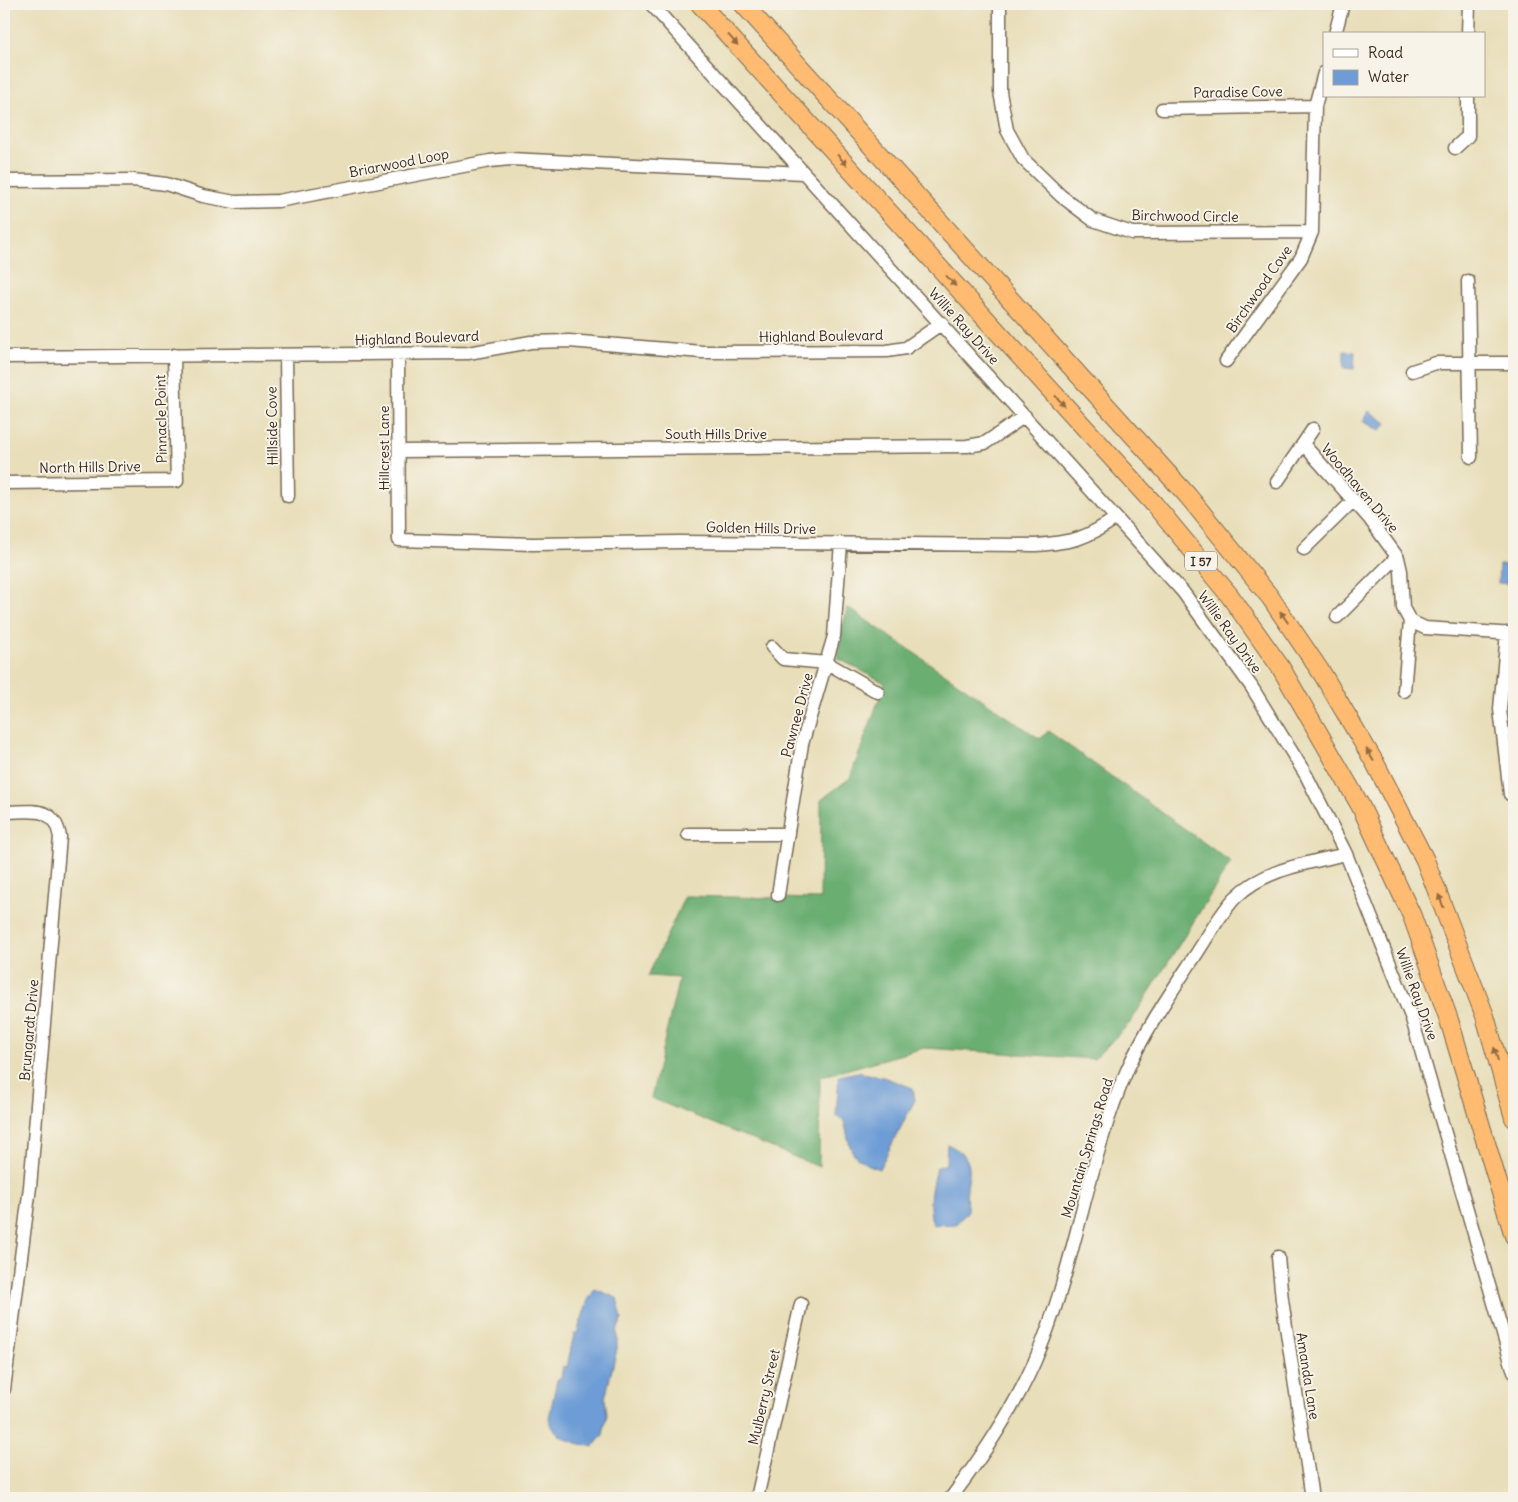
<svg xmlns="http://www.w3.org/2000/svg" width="1518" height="1502" font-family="Delius,sans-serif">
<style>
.forest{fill:#6bae72;stroke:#536c48}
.water{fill:#6d9cd6;stroke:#54637a}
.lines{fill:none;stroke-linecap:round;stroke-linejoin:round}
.minor-casing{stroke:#786954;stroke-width:15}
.highway-casing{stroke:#786954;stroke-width:20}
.minor{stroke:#fff;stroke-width:12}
.highway{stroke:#febb71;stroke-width:18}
.oneway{fill:#936b43}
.labels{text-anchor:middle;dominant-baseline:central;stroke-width:4;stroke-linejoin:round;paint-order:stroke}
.shield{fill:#f7f3e8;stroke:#73665b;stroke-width:1}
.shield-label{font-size:12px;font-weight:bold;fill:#3b2a1e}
.street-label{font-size:14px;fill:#3b2a1e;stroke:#f7f3e8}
</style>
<rect width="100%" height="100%" fill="#f7f3e8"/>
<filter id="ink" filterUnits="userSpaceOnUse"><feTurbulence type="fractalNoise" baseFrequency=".02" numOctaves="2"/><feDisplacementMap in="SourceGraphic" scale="10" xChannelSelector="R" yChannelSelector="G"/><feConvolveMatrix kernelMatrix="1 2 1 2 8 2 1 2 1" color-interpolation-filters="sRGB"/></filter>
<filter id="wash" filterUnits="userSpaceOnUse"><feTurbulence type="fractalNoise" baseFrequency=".0096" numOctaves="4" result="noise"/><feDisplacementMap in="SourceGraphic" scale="20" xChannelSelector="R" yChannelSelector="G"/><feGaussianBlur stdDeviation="1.12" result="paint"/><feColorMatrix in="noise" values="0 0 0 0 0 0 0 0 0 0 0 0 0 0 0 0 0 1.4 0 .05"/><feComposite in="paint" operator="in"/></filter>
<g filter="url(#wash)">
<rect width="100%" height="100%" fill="#e8deb9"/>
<!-- forest -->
<path class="forest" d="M847 607 1040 739 1048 731 1231 862 1130 1023 1094 1059 924 1048 820 1077 819 1167 651 1098 679 978 648 976 685 896 820 899 821 800 850 778 885 683 837 658Z"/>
<!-- water -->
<path class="water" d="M1344 351 1355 352 1354 369 1344 368Z
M1369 411 1387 423 1380 431 1363 421Z
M1499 565H1509L1507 584 1498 583Z
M858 1072 883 1077 913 1088 915 1100 879 1169C847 1157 852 1151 844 1121L836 1116 839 1076Z
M947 1144C986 1162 960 1180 968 1211L956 1224 933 1225C927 1206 931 1188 936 1168L946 1164Z
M595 1289 617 1298 622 1319 617 1331V1349L605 1398 607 1414 603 1435 593 1447C574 1442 554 1440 549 1418L557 1380 561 1377 563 1366 567 1367 574 1334 577 1333 588 1300Z"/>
</g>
<g filter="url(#ink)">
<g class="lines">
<defs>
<path id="minor" d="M651 4 1183 592 1251 686 1306 775 1346 854 1412 1019 1514 1372
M1000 4V92L1007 130 1023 159 1061 196 1093 220 1132 233 1312 232 1315 106 1324 73
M1335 34 1343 4
M1468 34 1469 4
M1162 109 1315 106
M1455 148 1468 136V96
M4 181 133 180 166 184 203 196 235 202 278 201 490 161 510 159 803 173
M1468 281 1471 457
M398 355 399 540 532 544 680 542 1036 545C1073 542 1086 539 1116 518
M286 356 288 496
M4 357 468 353 531 342 569 341 702 352 887 351 906 348 942 323
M1226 361 1301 258 1312 232
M1412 371 1436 363H1514
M1303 444 1369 518 1398 558 1401 571 1403 608 1410 621 1425 628 1514 634
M399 451 967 446 985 443 1025 416
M1277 482 1313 429
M4 483 177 481 174 355
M1304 549 1354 500
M1337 617 1396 558
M1507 633 1500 709 1510 794
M772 647 783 659 827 663 878 692
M1404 691 1410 621
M4 812C31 812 54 804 60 837L30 1187 4 1389
M688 834H788
M778 895 802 744 834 636 841 543
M1278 1257 1282 1300 1312 1498
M757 1498 801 1304
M951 1498C983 1455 1012 1412 1034 1363 1076 1268 1086 1162 1128 1068 1145 1031 1168 997 1191 962 1203 945 1222 910 1236 897 1264 869 1309 863 1346 854"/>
<path id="highway" d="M700 4 1154 504 1230 596 1281 668 1360 805 1412 916 1449 1020 1514 1236
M743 4 1188 496 1270 597 1323 675 1375 763 1425 860 1485 1016 1514 1118"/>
</defs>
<!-- minor casing -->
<use href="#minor" class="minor-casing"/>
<!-- highway casing -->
<use href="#highway" class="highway-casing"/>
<!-- minor -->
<use href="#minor" class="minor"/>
<!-- highway -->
<use href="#highway" class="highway"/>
</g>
<!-- one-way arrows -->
<defs><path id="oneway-solid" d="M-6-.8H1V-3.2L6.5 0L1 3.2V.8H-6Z" transform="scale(1.25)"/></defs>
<g class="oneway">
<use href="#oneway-solid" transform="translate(733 40) rotate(48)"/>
<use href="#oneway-solid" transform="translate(842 160) rotate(48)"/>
<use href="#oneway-solid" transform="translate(951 281) rotate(48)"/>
<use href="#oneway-solid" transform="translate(1060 401) rotate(48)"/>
<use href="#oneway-solid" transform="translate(1284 617) rotate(-124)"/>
<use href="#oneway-solid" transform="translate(1370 755) rotate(-121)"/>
<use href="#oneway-solid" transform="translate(1441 901) rotate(-112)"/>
<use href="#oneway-solid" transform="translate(1496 1054) rotate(-106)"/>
</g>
</g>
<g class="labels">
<!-- shield labels -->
<rect class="shield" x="1185" y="551.5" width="32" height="19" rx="4"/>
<g class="shield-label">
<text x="1201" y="561">I 57</text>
</g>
<!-- street labels -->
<g class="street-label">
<text transform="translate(1238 92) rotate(-1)">Paradise Cove</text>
<text transform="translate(399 163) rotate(-11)">Briarwood Loop</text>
<text transform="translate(1185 216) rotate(1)">Birchwood Circle</text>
<text transform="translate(1259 289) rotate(-55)">Birchwood Cove</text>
<text transform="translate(964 326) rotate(48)">Willie Ray Drive</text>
<text transform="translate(821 336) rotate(-1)">Highland Boulevard</text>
<text transform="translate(417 338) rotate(-2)">Highland Boulevard</text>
<text transform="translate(161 419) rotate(-91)">Pinnacle Point</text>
<text transform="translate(272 426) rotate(-91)">Hillside Cove</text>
<text x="716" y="434">South Hills Drive</text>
<text transform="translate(384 448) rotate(-90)">Hillcrest Lane</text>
<text transform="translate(90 467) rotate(-1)">North Hills Drive</text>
<text transform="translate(1360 488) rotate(50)">Woodhaven Drive</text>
<text transform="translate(761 528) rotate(1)">Golden Hills Drive</text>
<text transform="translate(1230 632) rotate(54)">Willie Ray Drive</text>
<text transform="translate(797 715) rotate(-75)">Pawnee Drive</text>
<text transform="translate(1417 994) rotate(70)">Willie Ray Drive</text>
<text transform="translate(29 1030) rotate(-85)">Brungardt Drive</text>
<text transform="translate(1087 1148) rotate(-73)">Mountain Springs Road</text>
<text transform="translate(1308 1376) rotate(81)">Amanda Lane</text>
<text transform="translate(764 1397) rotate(-77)">Mulberry Street</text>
</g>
</g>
<!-- margin -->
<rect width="1518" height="1502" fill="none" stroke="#f7f3e8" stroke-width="20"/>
<!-- legend -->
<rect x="1323" y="32" width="162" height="65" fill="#f7f3e8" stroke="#aca397"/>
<rect x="1333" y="49" width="25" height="8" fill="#ffffff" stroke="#aca397"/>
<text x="1368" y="58" font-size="15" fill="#3b2a1e">Road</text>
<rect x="1333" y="70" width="25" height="15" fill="#6d9cd6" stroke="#aca397"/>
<text x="1368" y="82" font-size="15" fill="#3b2a1e">Water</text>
</svg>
